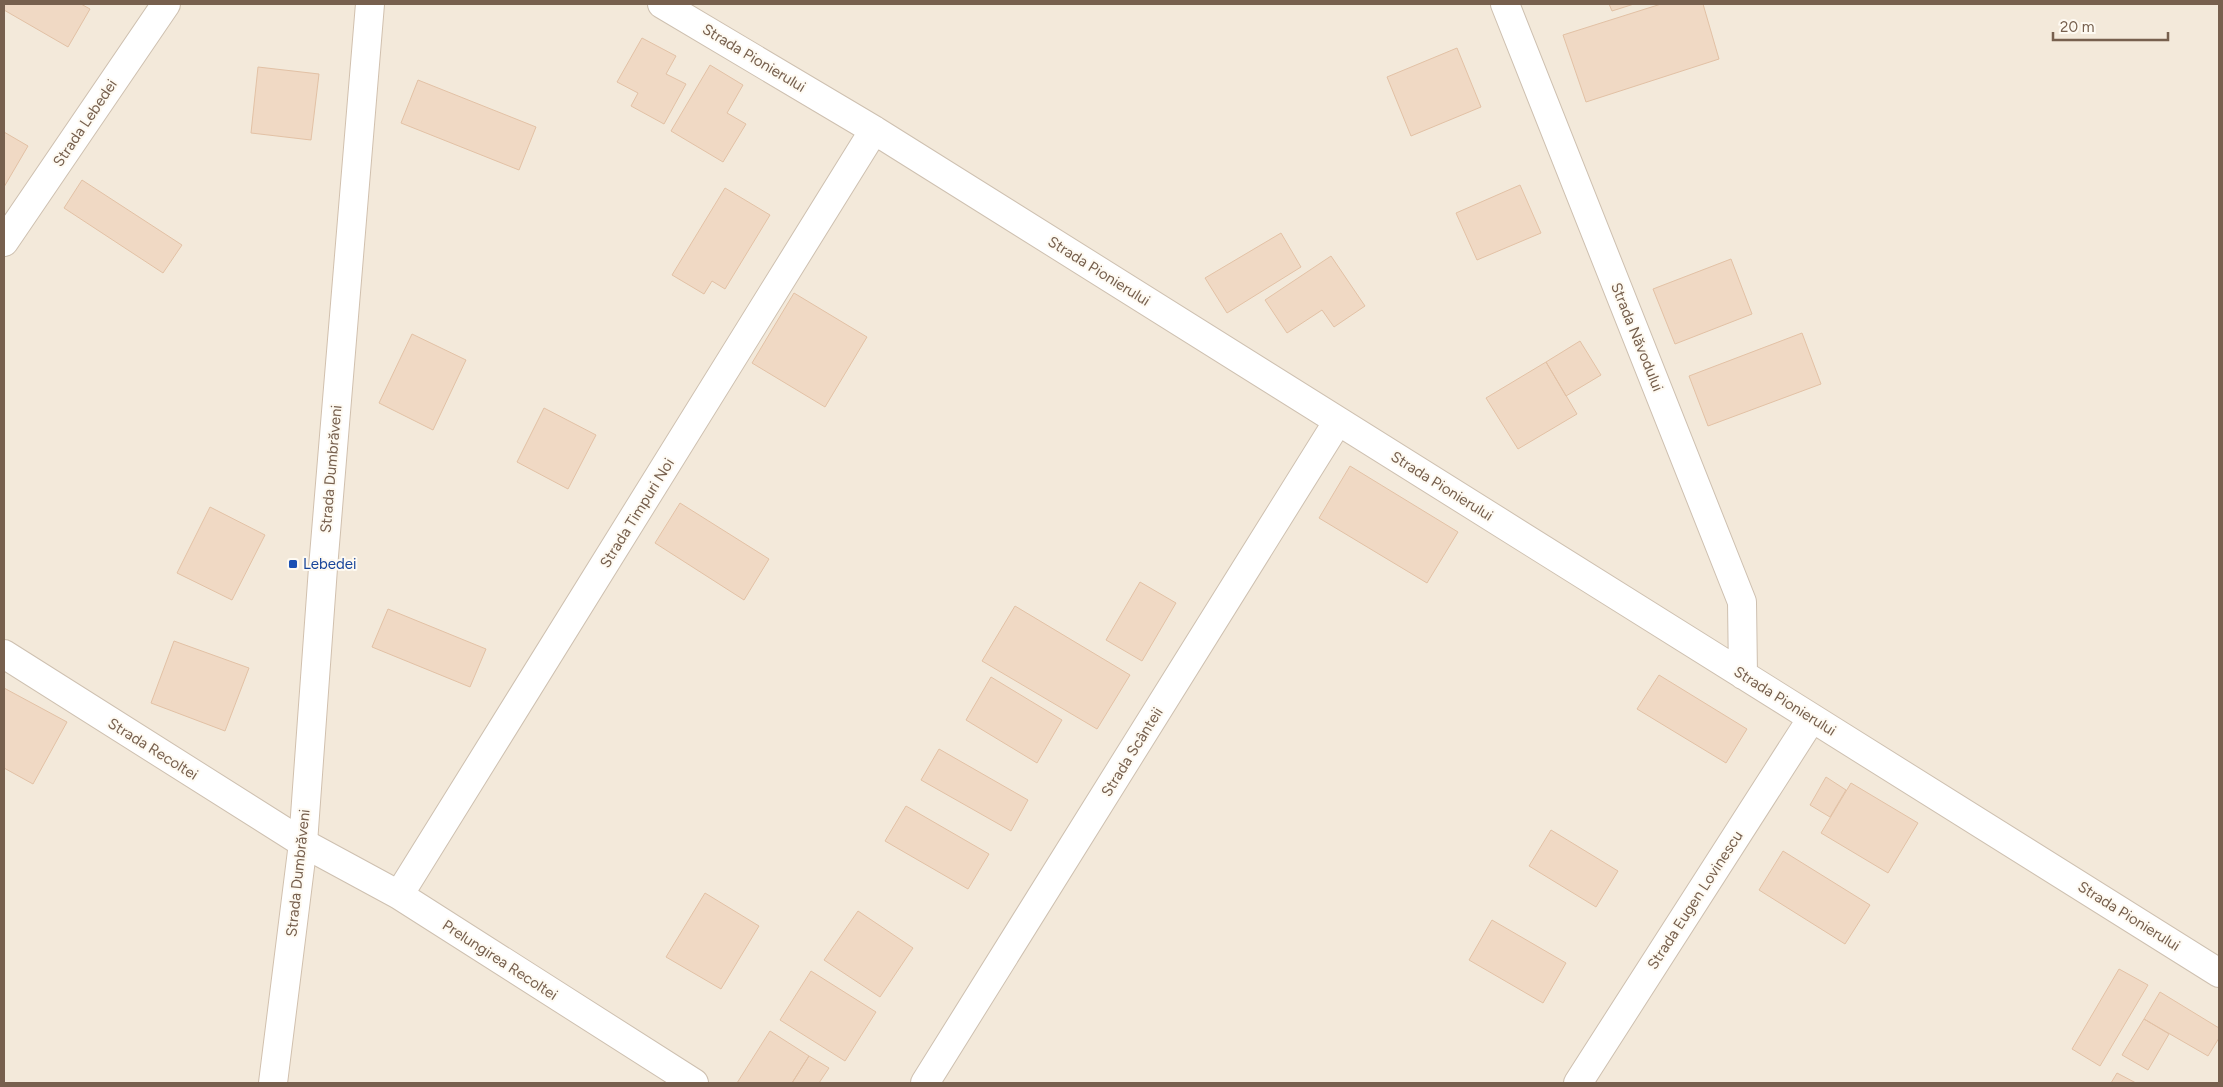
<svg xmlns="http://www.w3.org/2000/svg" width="2223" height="1087" font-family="Figtree,sans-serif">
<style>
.residential{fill:#f3e9da}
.building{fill:#f0d9c4;stroke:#e2c1a5}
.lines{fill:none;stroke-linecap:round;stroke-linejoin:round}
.street-casing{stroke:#cec0b0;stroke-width:30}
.secondary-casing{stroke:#d1c0ae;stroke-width:30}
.street{stroke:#fff;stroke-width:28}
.secondary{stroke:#fff;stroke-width:28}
.transit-dot{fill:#1a4fb4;stroke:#fefaf2;stroke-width:2}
.labels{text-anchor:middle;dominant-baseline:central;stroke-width:4;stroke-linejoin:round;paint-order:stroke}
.street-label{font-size:15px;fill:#77604e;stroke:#fefaf2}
.transit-label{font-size:15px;fill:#164399;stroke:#fefaf2;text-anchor:start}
</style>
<rect width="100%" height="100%" fill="#fcf7eb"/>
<!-- residential -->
<path class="residential" d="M4 4H2219V1083H4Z"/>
<!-- building -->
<path class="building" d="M4 4H81L90 9 68 47 4 10Z
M1609 4H1634L1612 11Z
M1661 4H1703L1719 59 1586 102 1563 35Z
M642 38 676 56 666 74 686 84 664 124 631 106 638 93 617 82Z
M1457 48 1481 107 1411 136 1387 77Z
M710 65 743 85 727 113 746 124 723 162 671 131Z
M258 67 319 74 311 140 251 133Z
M418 80 536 127 519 170 401 123Z
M4 132 28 146 4 187Z
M82 180 182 245 163 273 64 208Z
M1520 185 1541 233 1477 260 1456 213Z
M725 188 770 215 725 289 712 281 704 294 672 275Z
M1281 233 1301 267 1227 313 1205 278Z
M1331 256 1365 306 1334 327 1322 310 1287 333 1265 300Z
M1731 259 1752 314 1675 344 1653 289Z
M794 293 867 337 825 407 752 363Z
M1802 333 1821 384 1708 426 1689 376Z
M412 334 466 360 433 430 379 403Z
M1580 341 1601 375 1566 396 1546 362Z
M1546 362 1577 414 1518 449 1486 398Z
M544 408 596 435 568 489 517 462Z
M1350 466 1458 532 1427 583 1319 518Z
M680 503 769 559 744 600 655 543Z
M210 507 265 535 232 600 177 573Z
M1140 582 1176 603 1142 661 1106 640Z
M1015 606 1130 675 1097 729 982 661Z
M388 609 486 649 470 687 372 647Z
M174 641 249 668 225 731 151 703Z
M1659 675 1747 729 1726 763 1637 709Z
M991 677 1062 720 1037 763 966 720Z
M4 688 67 722 33 784 4 768Z
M939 749 1028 800 1011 831 921 780Z
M1826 777 1846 790 1830 817 1810 805Z
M1851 783 1918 823 1888 873 1821 833Z
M906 806 989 854 968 889 885 841Z
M1551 830 1618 871 1596 907 1529 866Z
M1783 851 1870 905 1845 944 1759 890Z
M705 893 759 926 721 989 666 957Z
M858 911 913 948 880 997 824 960Z
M1492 920 1566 963 1543 1003 1469 960Z
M2119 969 2148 985 2100 1066 2072 1049Z
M811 971 876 1012 845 1061 780 1020Z
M2160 992 2219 1028V1038L2208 1056 2144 1019Z
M2144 1019 2169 1034 2148 1070 2122 1055Z
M770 1031 809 1056 792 1083H737Z
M809 1056 829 1068 819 1083H792Z
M2117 1073 2136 1083H2111Z"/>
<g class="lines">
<defs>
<path id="street" d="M662 4 874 130 2219 973
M1505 4 1742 602 1743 675
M4 242 166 4
M4 654 303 843 399 895 694 1083
M399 895 874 130
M925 1083 1338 421
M1578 1083 1812 718"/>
<path id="secondary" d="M273 1083 303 843 323 568 370 4"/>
</defs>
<!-- street casing -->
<use href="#street" class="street-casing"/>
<!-- secondary casing -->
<use href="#secondary" class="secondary-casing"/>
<!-- street -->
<use href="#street" class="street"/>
<!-- secondary -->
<use href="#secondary" class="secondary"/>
</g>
<!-- markers -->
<rect class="transit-dot" x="288" y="559" width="10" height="10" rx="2.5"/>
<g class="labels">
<!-- street labels -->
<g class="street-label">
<text transform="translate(754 58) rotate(31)">Strada Pionierului</text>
<text transform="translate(85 123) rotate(-56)">Strada Lebedei</text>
<text transform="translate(1099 271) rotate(32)">Strada Pionierului</text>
<text transform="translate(1637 337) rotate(68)">Strada Năvodului</text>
<text transform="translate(331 469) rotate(-85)">Strada Dumbrăveni</text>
<text transform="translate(1442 486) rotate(32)">Strada Pionierului</text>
<text transform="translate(637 513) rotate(-58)">Strada Timpuri Noi</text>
<text transform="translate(1785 701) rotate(32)">Strada Pionierului</text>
<text transform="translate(153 749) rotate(32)">Strada Recoltei</text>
<text transform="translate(1132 752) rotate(-58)">Strada Scânteii</text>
<text transform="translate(298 873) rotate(-84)">Strada Dumbrăveni</text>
<text transform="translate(1695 900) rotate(-57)">Strada Eugen Lovinescu</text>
<text transform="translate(2129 916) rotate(32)">Strada Pionierului</text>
<text transform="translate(500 960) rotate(33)">Prelungirea Recoltei</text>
</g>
<!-- transit labels -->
<g class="transit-label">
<text x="303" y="564">Lebedei</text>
</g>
</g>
<!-- border -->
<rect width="2223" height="1087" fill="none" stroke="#77604e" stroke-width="10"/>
<!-- scale -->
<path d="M2053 32v8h115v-8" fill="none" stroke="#77604e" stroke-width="2.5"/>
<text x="2060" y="32" font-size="15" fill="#77604e" stroke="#fefaf2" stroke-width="4" paint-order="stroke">20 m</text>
</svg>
